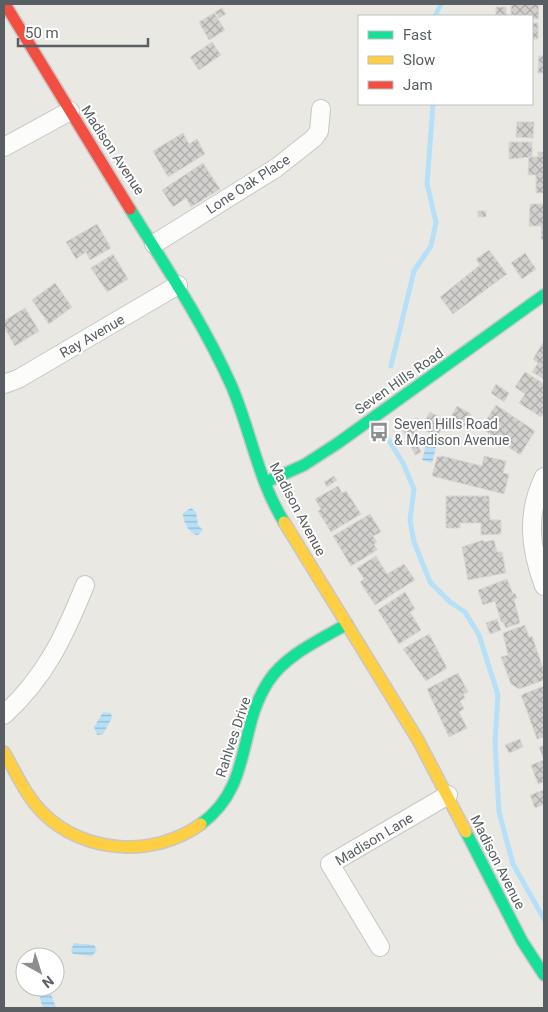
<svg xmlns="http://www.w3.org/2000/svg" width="548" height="1012" font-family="Roboto,sans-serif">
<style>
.water{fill:url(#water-rules)}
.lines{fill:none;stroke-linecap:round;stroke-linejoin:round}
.stream{stroke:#b5e0f7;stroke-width:5}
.building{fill:url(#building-cross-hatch);stroke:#dad7d2}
.street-casing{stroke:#c6c7c6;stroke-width:20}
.fast-casing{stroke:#c7c7c7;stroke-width:14}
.slow-casing{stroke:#c7c7c7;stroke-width:14}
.jam-casing{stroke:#c7c7c7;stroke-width:14}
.street{stroke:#fcfcfb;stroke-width:18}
.fast{stroke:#16e098;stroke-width:11}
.slow{stroke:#ffcf43;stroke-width:11}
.jam{stroke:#f24e42;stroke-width:11}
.labels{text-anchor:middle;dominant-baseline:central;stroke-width:4;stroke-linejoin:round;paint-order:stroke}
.street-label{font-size:14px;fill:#595e62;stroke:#fff}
.poi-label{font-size:14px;fill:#595e62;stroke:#fff;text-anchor:start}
</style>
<defs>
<pattern id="water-rules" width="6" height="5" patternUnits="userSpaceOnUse" patternTransform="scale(1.25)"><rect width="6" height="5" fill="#b5e0f7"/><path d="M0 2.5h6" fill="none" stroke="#96b9cb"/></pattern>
<pattern id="building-cross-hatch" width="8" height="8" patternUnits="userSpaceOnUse" patternTransform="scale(1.25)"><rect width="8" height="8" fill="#d2d0cd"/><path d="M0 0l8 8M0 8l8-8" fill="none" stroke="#adacaa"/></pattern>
</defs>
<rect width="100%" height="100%" fill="#eae8e3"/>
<!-- water -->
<path class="water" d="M433 439 437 444 432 463 422 460 427 441Z
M191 508 196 512 198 525 203 530 198 535C189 534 183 522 183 513Z
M103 712 111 713 112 718 103 734 97 735 94 727Z
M74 943 94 945 97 950 92 956 73 954 71 950Z
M49 988 56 1008H43L38 992Z"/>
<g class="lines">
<!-- stream -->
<path class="stream" d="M435 16 441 4
M391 366 414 271 431 246 436 222 427 184 433 104
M388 439 403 463 414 489 410 520 414 542 430 582 450 602 465 612 479 635 498 695 495 742 499 812 513 864 544 919"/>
</g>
<!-- building -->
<path class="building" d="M511 4H539L538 19 511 16Z
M496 7H506V16H496Z
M222 8 226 14 219 18 215 12Z
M214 13 225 30 209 40 199 22Z
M532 23H538V39H532Z
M212 42 221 55 199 70 190 57Z
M544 53V73H538L539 56H544Z
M517 122H534L533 138 516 137Z
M183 133 189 144 197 139 205 154 168 177 153 151Z
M509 142H532V157L509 159Z
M538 152H544V193H536V175H528L529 157H538Z
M203 163 220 189 191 207 186 198 173 207 162 190Z
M530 204H544V240L541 239 542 226H529Z
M478 211H486V217H478Z
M97 224 111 248 90 260 86 252 76 259 66 242Z
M489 250 507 274 453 314 440 297 480 265 476 259Z
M525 253 536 269 522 279 511 263Z
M113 254 128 279 107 292 91 268Z
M55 283 72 307 49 324 32 300Z
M25 308 39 331 15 346 4 327V321Z
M544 341V379L532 372 538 363 533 359Z
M525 372 544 384V412L541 417 519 403 525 394 515 387Z
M496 384 509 393 504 402 491 393Z
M496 405 535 431 520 455 481 428Z
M457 406 471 414 463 429 449 420Z
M430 412 446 421 437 437 421 428Z
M416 418 425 422 421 428 415 432 418 436 410 442 401 428Z
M415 441 421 452 415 455 410 444Z
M442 456 482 466 484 456 506 461 503 473 509 474 504 494 432 476 437 457Z
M334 476 337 480 327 487 324 482Z
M338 486 342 493 346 491 361 514 331 532 318 511 321 509 315 499Z
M446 496H489L490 520H501V534L481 535V523H460V528H446Z
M370 514 381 532 373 536 377 542 374 544 377 550 351 566 333 536Z
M483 540 484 542 494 540 497 552H502L506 573 468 580 462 547Z
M376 556 387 574 404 564 415 580 375 605 360 582 364 579 357 568Z
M507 579 513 594 515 593 517 598 514 599 520 623 506 628 503 622H501L495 601 483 605 478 590Z
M405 592 415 609 410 612 421 630 399 644 378 610Z
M497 619 501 630 490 634 486 623Z
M525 625 529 637 532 636 544 671V680L519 689 511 684 501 657 508 655 503 633Z
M429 634 447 668 426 681 403 649Z
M458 673 468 692 463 694 465 698 460 701 464 709 459 712 467 728 449 737 427 689Z
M544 686V737L537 739 521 695Z
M520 739 523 747 509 753 505 745Z
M544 745V782L538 784 531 765 544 760 539 747Z
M544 790V804L535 808 530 795Z"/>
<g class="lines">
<defs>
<path id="street" d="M4 147 70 111
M154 244 276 168 314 138 319 131 321 109
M4 384 18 379 178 285
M544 477C526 514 530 548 544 586
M4 715C46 676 64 637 85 585
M380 947 330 864 448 795"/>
<path id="fast" d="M130 209C166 267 204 324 232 387 251 432 258 480 284 522
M266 482 304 465 338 443 544 295
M201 824C253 786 237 730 268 682 285 655 320 640 347 624
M466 832 522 941 544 975"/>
<path id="slow" d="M284 522 418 740 466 832
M4 752C16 773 26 796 43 813 84 854 154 858 201 824"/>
<path id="jam" d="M5 4 130 209"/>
</defs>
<!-- street casing -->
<use href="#street" class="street-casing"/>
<!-- fast casing -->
<use href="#fast" class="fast-casing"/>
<!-- slow casing -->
<use href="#slow" class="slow-casing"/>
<!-- jam casing -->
<use href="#jam" class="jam-casing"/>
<!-- street -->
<use href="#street" class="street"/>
<!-- fast -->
<use href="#fast" class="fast"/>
<!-- slow -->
<use href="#slow" class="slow"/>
<!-- jam -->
<use href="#jam" class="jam"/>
</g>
<!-- icons -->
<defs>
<symbol id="bus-bare" viewBox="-9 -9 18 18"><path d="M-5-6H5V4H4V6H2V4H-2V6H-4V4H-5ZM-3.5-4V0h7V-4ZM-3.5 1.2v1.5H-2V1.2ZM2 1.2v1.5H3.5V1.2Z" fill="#8c8e8f" stroke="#fff" stroke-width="2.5" paint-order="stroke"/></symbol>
</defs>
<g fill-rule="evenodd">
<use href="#bus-bare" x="365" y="418" width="28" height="28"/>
</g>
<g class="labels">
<!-- street labels -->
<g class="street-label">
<text transform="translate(113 150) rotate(57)">Madison Avenue</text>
<text transform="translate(248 184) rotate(-33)">Lone Oak Place</text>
<text transform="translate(92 336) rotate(-30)">Ray Avenue</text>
<text transform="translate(399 381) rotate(-35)">Seven Hills Road</text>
<text transform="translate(298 509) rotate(62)">Madison Avenue</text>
<text transform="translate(233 737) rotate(-72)">Rahlves Drive</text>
<text transform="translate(374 839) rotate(-31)">Madison Lane</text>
<text transform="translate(498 862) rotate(63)">Madison Avenue</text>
</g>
<!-- poi labels -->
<g class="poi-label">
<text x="394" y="424">Seven Hills Road<tspan x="394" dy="16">&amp; Madison Avenue</tspan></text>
</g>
</g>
<!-- border -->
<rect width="548" height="1012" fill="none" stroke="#595e62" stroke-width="10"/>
<!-- legend -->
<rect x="358" y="15" width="175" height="90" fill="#ffffff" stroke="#bdbfc0"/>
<rect x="368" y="31" width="25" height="8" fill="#16e098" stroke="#bdbfc0"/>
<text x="403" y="40" font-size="15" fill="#595e62">Fast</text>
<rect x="368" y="56" width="25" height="8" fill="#ffcf43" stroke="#bdbfc0"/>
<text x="403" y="65" font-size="15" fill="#595e62">Slow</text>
<rect x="368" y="81" width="25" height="8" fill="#f24e42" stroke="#bdbfc0"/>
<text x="403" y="90" font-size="15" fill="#595e62">Jam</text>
<!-- north arrow -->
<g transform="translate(40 972) rotate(141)"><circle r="24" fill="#ffffff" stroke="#bdbfc0"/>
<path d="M0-4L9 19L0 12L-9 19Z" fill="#8c8e8f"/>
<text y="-8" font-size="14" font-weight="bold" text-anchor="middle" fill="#595e62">N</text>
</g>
<!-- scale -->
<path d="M18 38v8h130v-8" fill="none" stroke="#595e62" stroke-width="2.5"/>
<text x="25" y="38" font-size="15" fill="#595e62" stroke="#ffffff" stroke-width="4" paint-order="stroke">50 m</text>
</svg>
